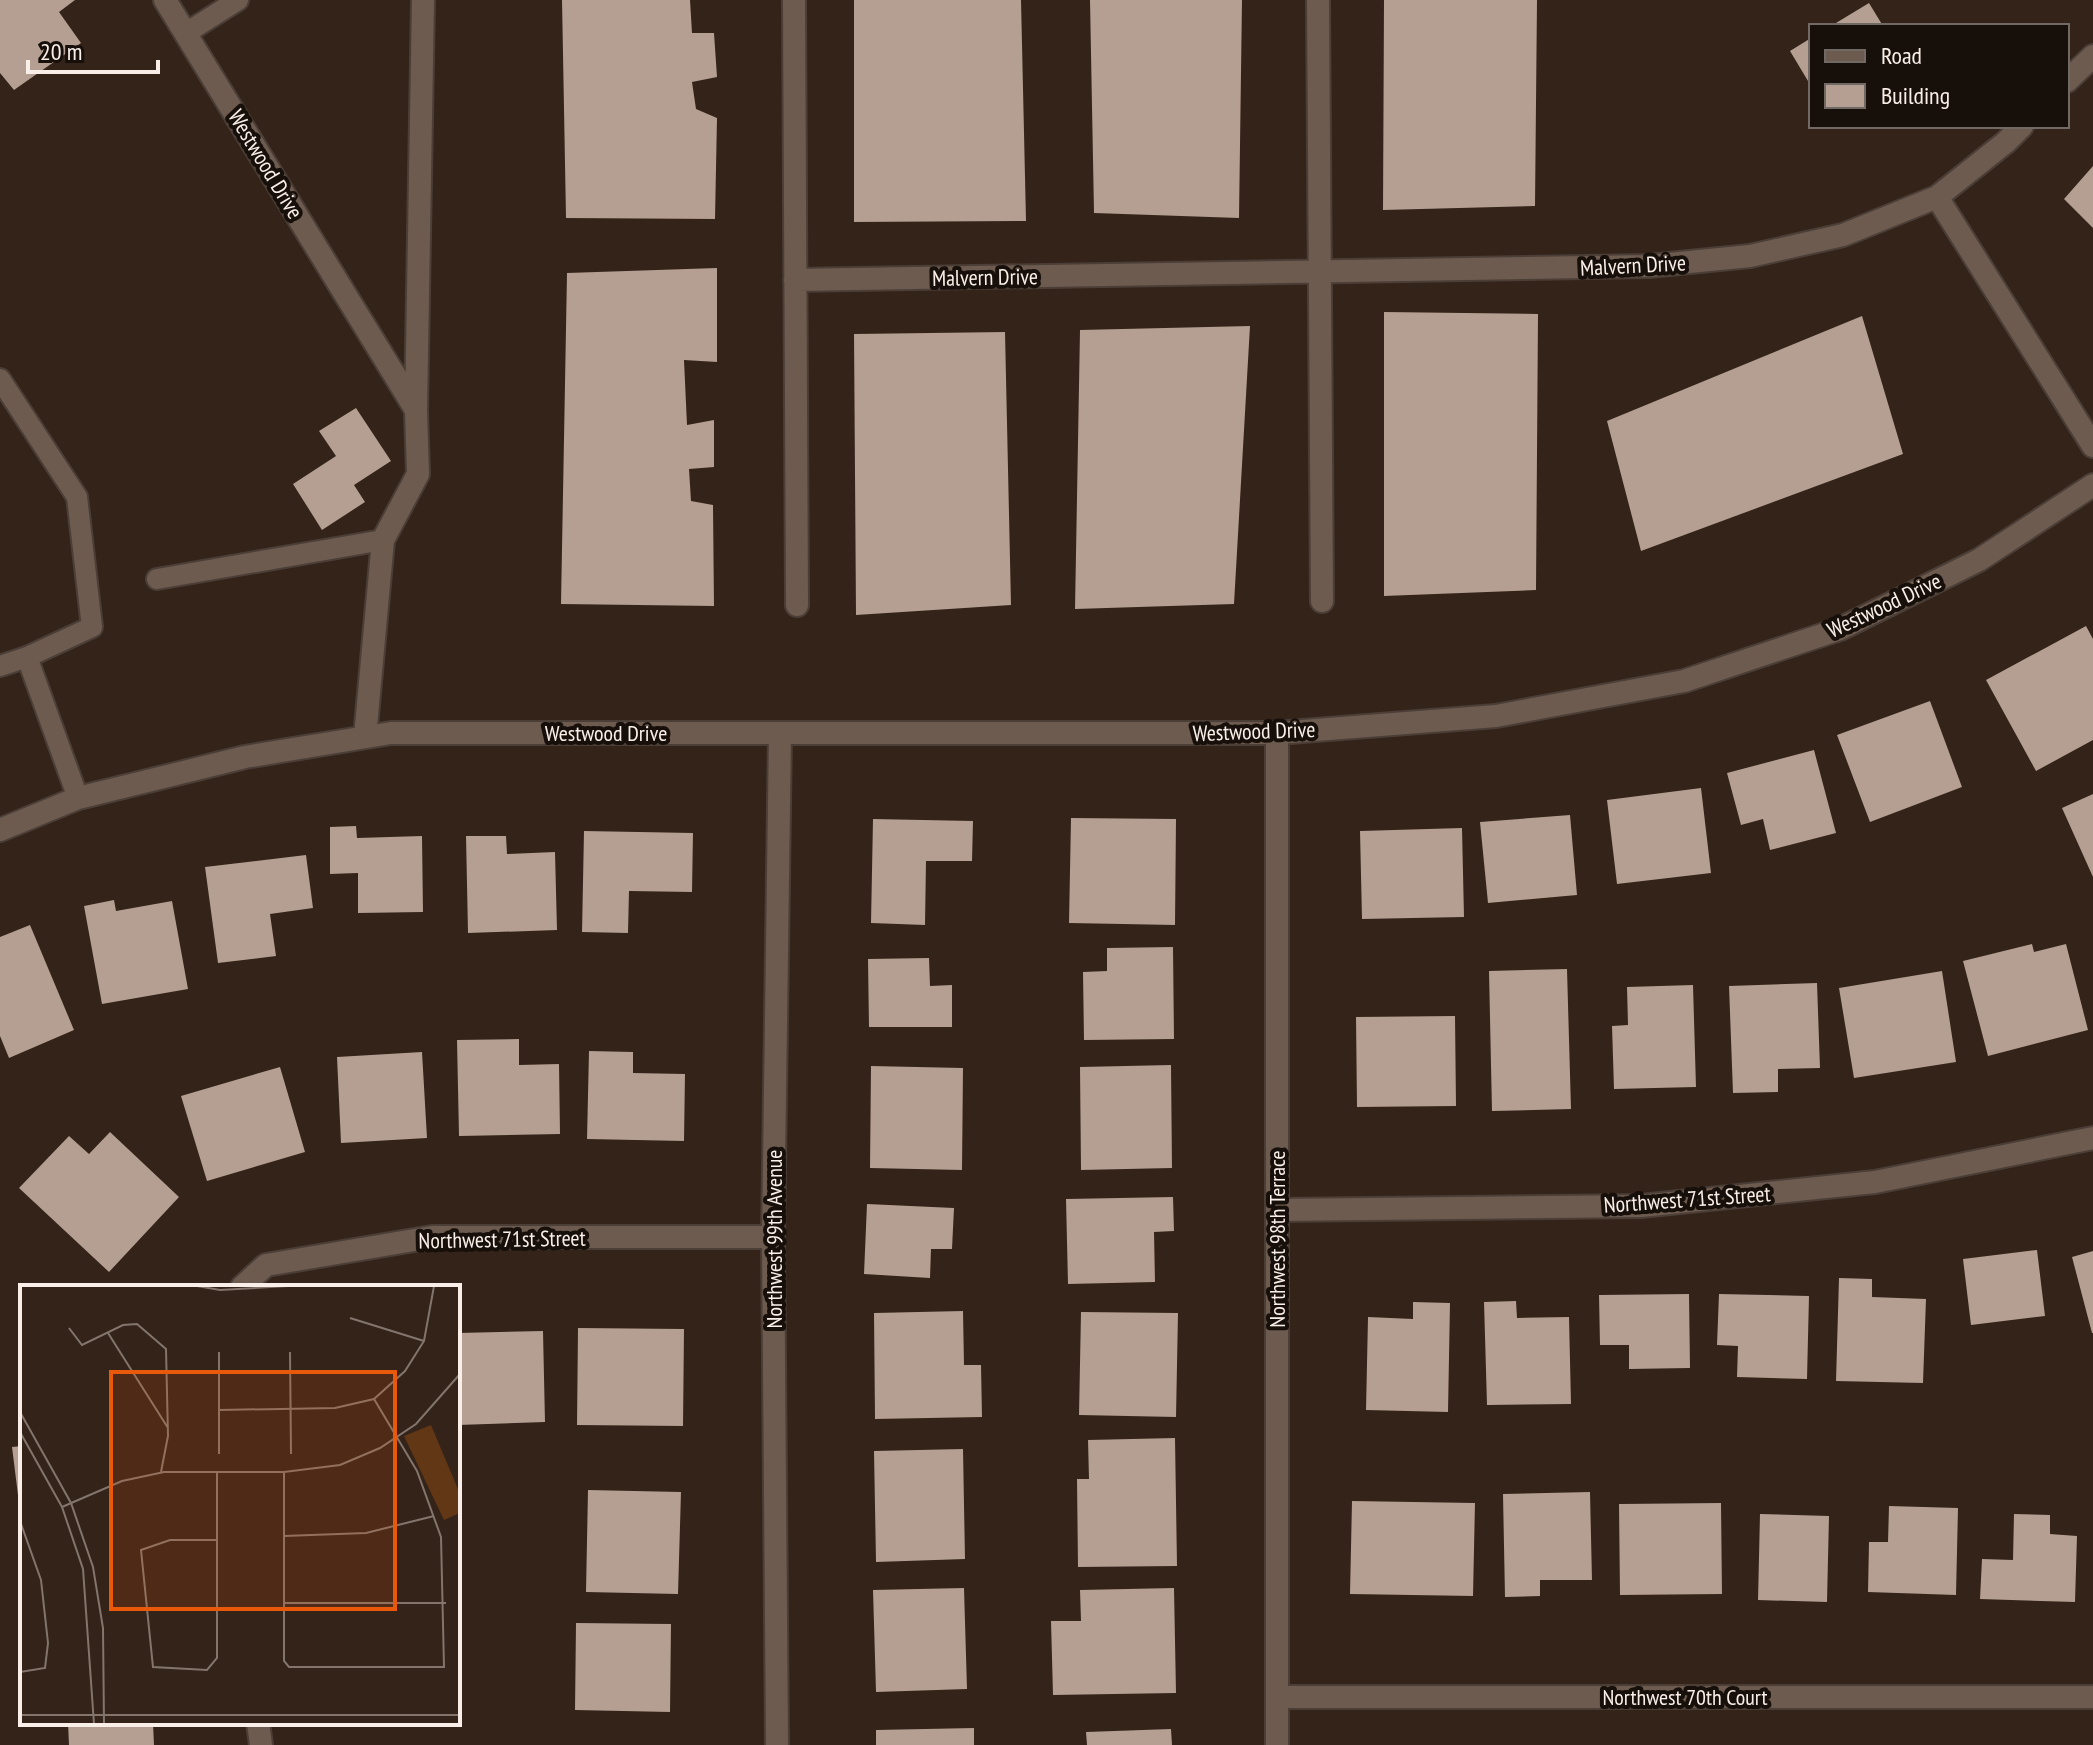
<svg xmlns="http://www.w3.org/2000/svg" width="2093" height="1745" font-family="'PT Sans Narrow',sans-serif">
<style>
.building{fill:#b49f92}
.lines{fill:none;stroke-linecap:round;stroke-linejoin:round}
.service-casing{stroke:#4b3e36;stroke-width:24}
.minor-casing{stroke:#4b3e36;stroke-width:26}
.service{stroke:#6d5b4f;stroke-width:20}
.minor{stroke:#6d5b4f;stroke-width:22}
.labels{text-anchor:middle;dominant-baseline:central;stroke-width:8;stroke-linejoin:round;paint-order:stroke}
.street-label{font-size:22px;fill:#faefe8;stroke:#160f0a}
.inset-road{fill:none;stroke:#83756c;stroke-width:2}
.view{fill:#e8590c;fill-opacity:0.15;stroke:#e8590c;stroke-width:4}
.inset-edge{fill:none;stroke:#faefe8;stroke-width:4}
</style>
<rect width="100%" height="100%" fill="#332319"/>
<!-- building -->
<path class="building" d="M0 0H75L59 12 81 43 14 90 0 73Z
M562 0H690L692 33H714L717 77 692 82 696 109 717 118 715 219 566 218Z
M854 0H1021L1026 221 854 222Z
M1090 0H1242L1239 218 1094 213Z
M1384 0H1537L1535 206 1383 210Z
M1869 3 1883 26H1831Z
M1811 38V86L1790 51Z
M2093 166V228L2064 199Z
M717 268V362L684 360 687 425 714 420V467L689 469 691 501 713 505 714 606 561 604 567 273Z
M1384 312 1538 314 1536 590 1384 596Z
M1862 316 1903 454 1641 551 1607 421Z
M1250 326 1234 604 1075 609 1080 330Z
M1005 332 1011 605 856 615 854 334Z
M356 408 391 461 354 485 365 502 322 530 293 484 336 456 319 431Z
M2086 626 2093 639V740L2036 771 1986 680Z
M1930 701 1962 787 1870 822 1837 735Z
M1814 750 1836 833 1770 850 1763 819 1741 825 1727 773Z
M1701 788 1711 873 1617 884 1607 800Z
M2093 794V877L2062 808Z
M1570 815 1577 895 1488 903 1480 822Z
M1071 818 1176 819 1175 925 1069 923Z
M873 819 973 821 972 861H926L925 925 871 923Z
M356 826 357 838 422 836 423 912 358 913V873L330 874V827Z
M1462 828 1464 917 1362 919 1360 831Z
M584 831 693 833 692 892 629 891 628 933 582 932Z
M466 836H506L507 854 555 852 557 930 468 933Z
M306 855 313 908 270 914 276 956 218 963 205 867Z
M114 900 116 911 172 901 188 989 102 1004 84 906Z
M30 925 74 1030 9 1058 0 1036V937Z
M2032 944 2034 952 2066 944 2088 1030 1988 1056 1963 961Z
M1173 947 1174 1039 1084 1040 1083 972 1107 971V948Z
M929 958 930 986 952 985V1027H869L868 959Z
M1567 969 1571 1109 1492 1111 1489 971Z
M1942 971 1956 1062 1854 1078 1839 988Z
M1817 983 1820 1068 1778 1069V1092L1733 1093 1729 986Z
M1693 985 1696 1087 1614 1089 1612 1026 1628 1025 1627 987Z
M1455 1016 1456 1106 1357 1107 1356 1017Z
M519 1039V1065L559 1064 560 1134 459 1136 457 1040Z
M589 1051 633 1052V1073L685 1074 684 1141 587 1139Z
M422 1052 427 1138 341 1143 337 1057Z
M1171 1065 1172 1168 1081 1170 1080 1067Z
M871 1066 963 1068 962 1170 870 1168Z
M280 1067 305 1152 207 1181 181 1096Z
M110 1132 179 1197 109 1272 19 1188 69 1136 89 1154Z
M1173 1197 1174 1231 1154 1232 1155 1282 1068 1284 1066 1199Z
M867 1204 954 1208 952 1249H931L930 1278 864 1274Z
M2037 1250 2045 1316 1971 1325 1963 1259Z
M2093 1251V1333H2092L2072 1257Z
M1839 1278 1872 1279V1297L1926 1299 1923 1383 1836 1381Z
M1689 1294 1690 1368 1629 1369V1345H1600L1599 1295Z
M1719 1294 1809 1296 1807 1379 1737 1377 1738 1346 1717 1345Z
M1516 1301 1517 1318 1569 1317 1571 1404 1487 1405 1484 1302Z
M1413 1302 1450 1303 1448 1412 1366 1410 1368 1317 1413 1319Z
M963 1311 964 1365H981L982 1417 875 1419 874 1313Z
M1081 1312 1178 1313 1176 1417 1079 1415Z
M578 1328 684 1329 683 1426 577 1425Z
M543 1331 545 1422 458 1425V1333Z
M1175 1438 1177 1566 1078 1567 1077 1479H1089L1088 1440Z
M22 1446V1511H20L12 1447Z
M963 1449 965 1559 876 1562 874 1451Z
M588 1490 681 1492 678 1594 586 1592Z
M1590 1492 1592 1580H1540V1596L1505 1597 1503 1494Z
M1352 1501 1475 1503 1473 1596 1350 1594Z
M1721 1503 1722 1594 1620 1595 1619 1504Z
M1889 1506 1958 1508 1956 1595 1868 1592 1869 1542H1888Z
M1760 1514 1829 1516 1827 1602 1758 1600Z
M2014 1514 2050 1515V1534L2077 1536 2075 1602 1980 1599 1982 1559 2013 1560Z
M964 1588 967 1689 876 1692 873 1590Z
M1174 1588 1176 1693 1053 1695 1051 1621H1081L1080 1590Z
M576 1623 671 1624 670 1712 575 1710Z
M68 1723H153L154 1745H69Z
M974 1728V1745H876V1730Z
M1171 1729 1172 1745H1087L1086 1732Z"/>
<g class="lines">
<defs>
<path id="service" d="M186 33 238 0
M0 379 77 497 92 627 27 657 0 666
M157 579 383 540
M27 657 78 798"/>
<path id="minor" d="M165 0 416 410
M794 0 797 605
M1318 0 1322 601
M2067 81 2093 56
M1937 197 2093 446
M795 280 1649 266 1750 256 1843 235 1937 197 2006 142 2022 126
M1277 733V1745
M365 737 383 540 418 474 416 411 423 0
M0 830 78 798 245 757 391 733H1277L1496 716 1684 681 1840 629 1979 560 2093 485
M1277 1210 1641 1206 1875 1182 2093 1138
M242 1287 266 1265 432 1237H773
M1277 1697H2093
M258 1723 261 1745
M777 1745 773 1237 780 733"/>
</defs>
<!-- service casing -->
<use href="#service" class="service-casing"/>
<!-- minor casing -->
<use href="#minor" class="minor-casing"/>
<!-- service -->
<use href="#service" class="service"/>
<!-- minor -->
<use href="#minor" class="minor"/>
</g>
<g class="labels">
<!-- street labels -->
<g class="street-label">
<text transform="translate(266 164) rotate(59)">Westwood Drive</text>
<text transform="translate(1633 265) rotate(-3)">Malvern Drive</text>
<text transform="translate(985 277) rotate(-1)">Malvern Drive</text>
<text transform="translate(1884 605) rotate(-25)">Westwood Drive</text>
<text transform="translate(1254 731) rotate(-2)">Westwood Drive</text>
<text x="606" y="733">Westwood Drive</text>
<text transform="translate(1687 1199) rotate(-4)">Northwest 71st Street</text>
<text transform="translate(502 1239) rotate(-1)">Northwest 71st Street</text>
<text transform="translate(774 1239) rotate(-90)">Northwest 99th Avenue</text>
<text transform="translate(1277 1239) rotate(-90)">Northwest 98th Terrace</text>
<text x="1685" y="1697">Northwest 70th Court</text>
</g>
</g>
<!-- overview -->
<g transform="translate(20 1285)">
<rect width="440" height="440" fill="#332319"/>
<path d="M411 140 440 209V228L424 235 384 151Z" fill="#623715"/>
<path class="inset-road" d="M177 1 200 5 268 1M330 33 404 56M49 43 62 60 103 40 117 39 146 64 148 151 141 187M88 48 148 143M199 67V169M270 67 271 169M199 125 315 123 354 114 385 86 404 56 414 1M0 127 51 218 73 282 83 343 84 439M0 147 42 222 63 284 74 439M264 187V376L269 382H424L421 252 397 186 354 114M42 222 102 196 144 187H264L320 180 360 163 396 139 440 89M0 236 21 295 28 358 25 383 0 387M264 251 346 248 414 231M196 255H150L121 265 133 382 187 385 197 373V187M264 318H426M0 430H440"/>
<path class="view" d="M91 87H375V324H91Z"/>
<rect width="440" height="440" class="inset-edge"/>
</g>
<!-- legend -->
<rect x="1809" y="24" width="260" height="104" fill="#160f0a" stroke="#716963" stroke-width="2"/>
<rect x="1825" y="50" width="40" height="12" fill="#6d5b4f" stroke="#716963" stroke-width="2"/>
<text x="1881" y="64" font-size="24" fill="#faefe8">Road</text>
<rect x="1825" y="84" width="40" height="24" fill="#b49f92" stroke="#716963" stroke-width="2"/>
<text x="1881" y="104" font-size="24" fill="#faefe8">Building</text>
<!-- scale -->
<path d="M28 60v12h130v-12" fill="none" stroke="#faefe8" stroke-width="4"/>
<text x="40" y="60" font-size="24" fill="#faefe8" stroke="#160f0a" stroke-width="6" paint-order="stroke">20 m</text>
</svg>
